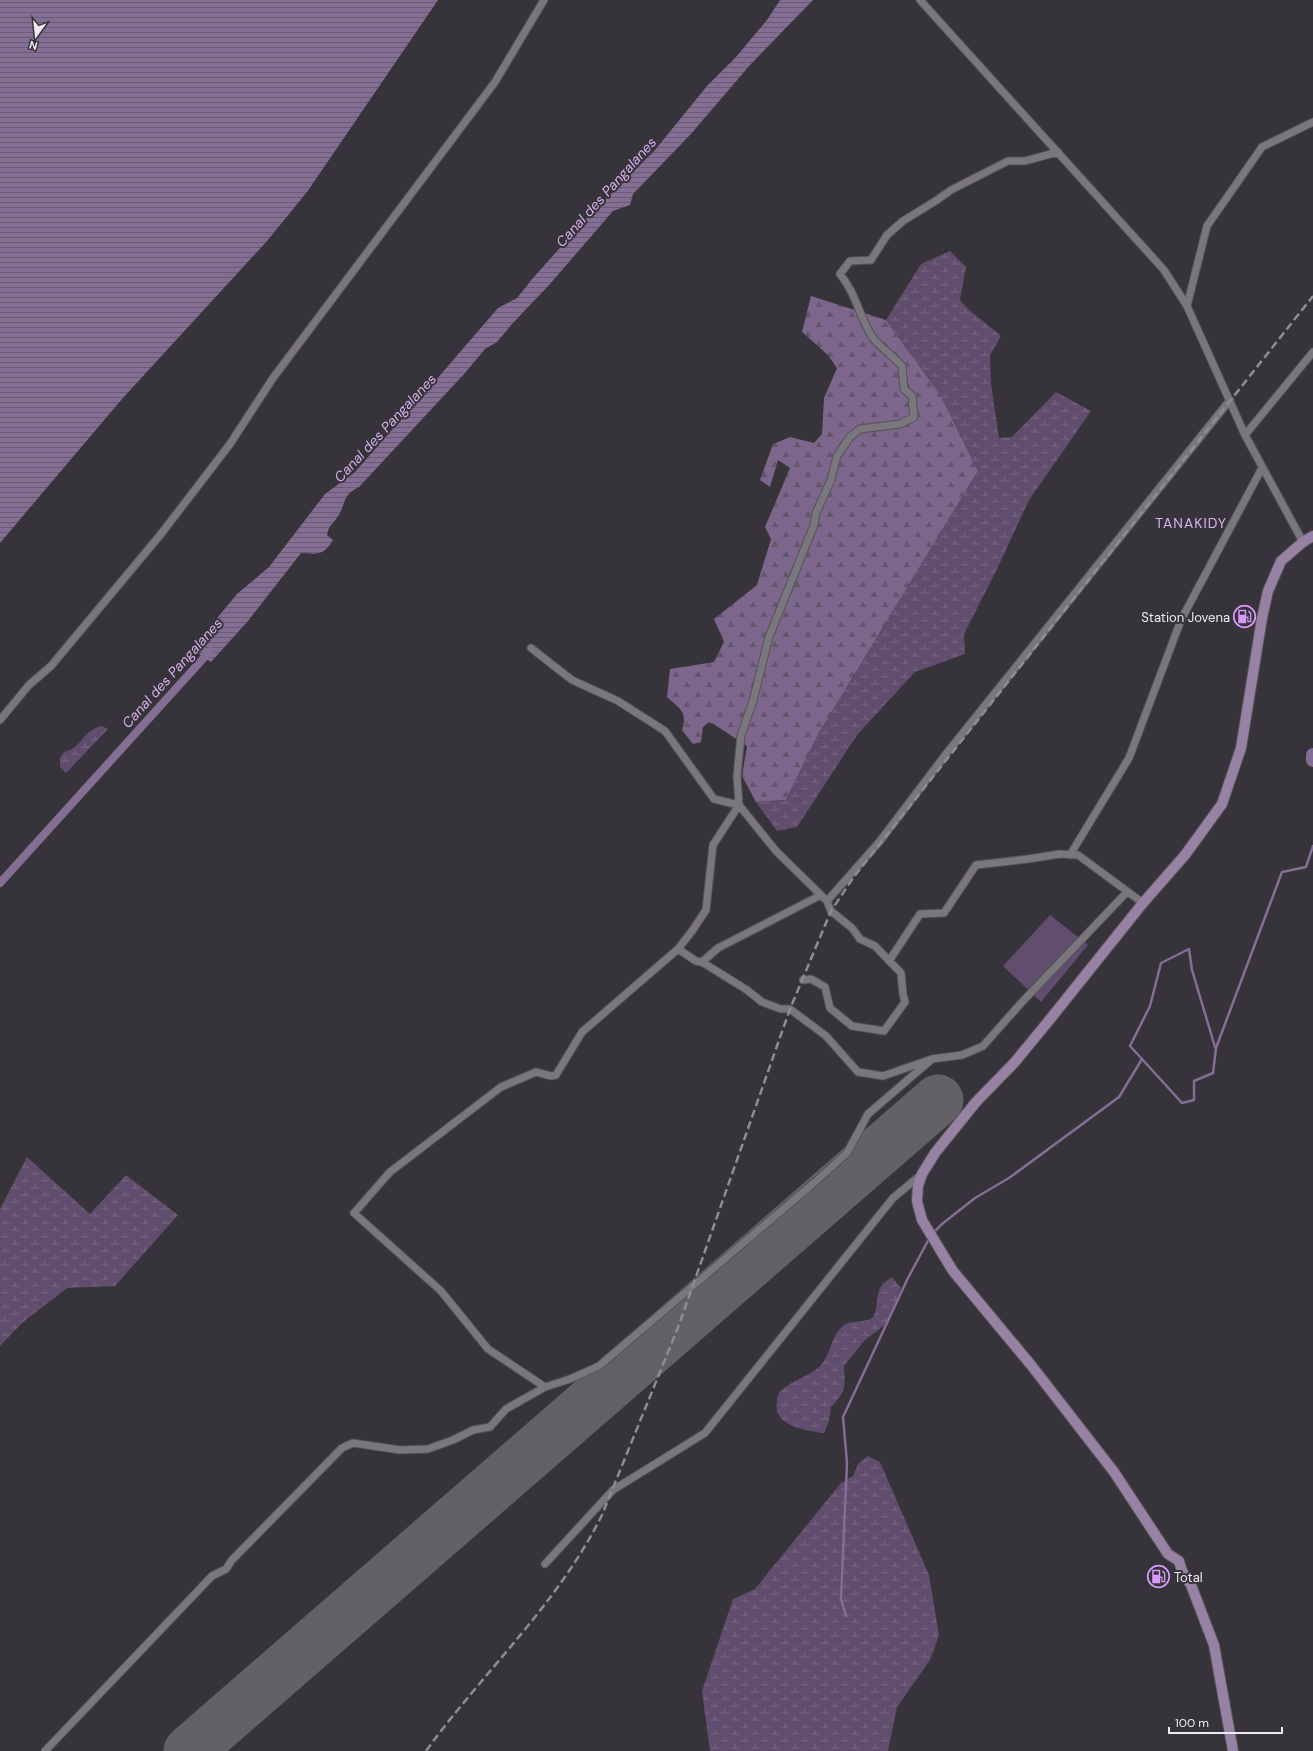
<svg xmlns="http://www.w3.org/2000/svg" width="1313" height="1751" font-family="'DM Sans',sans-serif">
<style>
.forest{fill:url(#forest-firs)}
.wetland{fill:url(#wetland-marsh)}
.green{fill:#614d6d}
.water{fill:url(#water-rules)}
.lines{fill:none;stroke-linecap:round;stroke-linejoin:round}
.stream{stroke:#856e94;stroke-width:2.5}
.canal{stroke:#856e94;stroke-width:8}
.river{stroke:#856e94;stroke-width:14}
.runway{stroke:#636066;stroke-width:51}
.minor-casing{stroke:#555157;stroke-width:9}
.secondary-casing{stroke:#555157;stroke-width:12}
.minor{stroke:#7a767d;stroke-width:7}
.secondary{stroke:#9782a4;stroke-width:10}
.rail{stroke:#8f8c92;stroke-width:2.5;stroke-dasharray:8 4;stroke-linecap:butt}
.labels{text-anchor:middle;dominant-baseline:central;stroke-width:4;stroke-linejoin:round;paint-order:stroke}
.poi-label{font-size:13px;fill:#eeebf0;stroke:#37333a;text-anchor:end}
.water-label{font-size:14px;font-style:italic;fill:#d5b0ec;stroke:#37333a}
.neighbourhood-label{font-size:14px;letter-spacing:1px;fill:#dab1f3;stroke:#37333a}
</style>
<defs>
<pattern id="forest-firs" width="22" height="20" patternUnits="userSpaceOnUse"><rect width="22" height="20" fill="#7d668b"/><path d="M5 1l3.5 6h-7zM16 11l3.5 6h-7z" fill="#62566a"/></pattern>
<pattern id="wetland-marsh" width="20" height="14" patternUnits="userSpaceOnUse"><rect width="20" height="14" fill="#614d6d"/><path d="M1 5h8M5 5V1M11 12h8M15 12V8" fill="none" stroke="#786782"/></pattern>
<pattern id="water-rules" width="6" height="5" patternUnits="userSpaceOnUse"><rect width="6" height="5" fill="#856e94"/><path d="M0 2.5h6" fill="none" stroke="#695c72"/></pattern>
</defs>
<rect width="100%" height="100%" fill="#37333a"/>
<!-- forest -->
<path class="forest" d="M811 296 886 320 941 396 978 471 819 733 786 800 756 802 742 776 747 746 712 723H708L703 727 701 742 693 744 682 730C688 712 680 709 667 697L670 669 714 662 724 642 714 619 757 585 771 539 765 527 790 468 778 460 770 487 760 480 773 444 790 437 814 443 822 434 824 398 837 368 828 355 802 332Z"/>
<!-- wetland -->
<path class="wetland" d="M950 251 966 267 960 300 968 309 1001 336 990 355 991 384 999 438 1012 437 1056 392 1091 411 1029 500 997 569 964 634 965 654 915 672 857 735 797 827 777 831 756 802 786 800 819 733 978 471 941 396 886 320 921 264Z
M102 726 108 729 66 773 60 767V758L64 752C84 747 81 731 102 726Z
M27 1157 90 1214 126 1175 178 1215 115 1286 67 1288 23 1322 0 1346V1209Z
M892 1277 901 1288 895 1307 886 1324 865 1340 844 1366C845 1387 847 1391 831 1407L829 1421 824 1433C807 1431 772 1426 777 1402 777 1399 778 1396 779 1393 789 1381 806 1378 818 1368 831 1357 830 1336 844 1325 852 1319 866 1324 873 1317 879 1309 875 1293 882 1285 884 1282 889 1280 892 1277Z
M868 1456 880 1462 929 1575 939 1635 930 1660 897 1707 888 1751H710L702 1691 733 1599 755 1589 841 1483 853 1476 858 1464Z"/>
<!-- green -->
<path class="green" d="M1050 915 1088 945 1041 1002 1003 966Z"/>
<!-- water -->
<path class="water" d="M0 0H438L307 192 267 241 122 399 0 543Z
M780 0H813L750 65 690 135 633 194 630 205 613 211 550 284 512 324 497 342 485 349 465 373 359 487C340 496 347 506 336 519 331 526 329 525 327 535L333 540C323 556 319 554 301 553L248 621 211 662 196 652 213 623 237 594 269 567 325 494 355 472 418 400 426 384 436 380 498 308 517 298 533 278 585 220 655 150 707 86 736 57 767 20Z"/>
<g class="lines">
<!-- stream -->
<path class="stream" d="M1142 1059 1130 1046 1150 1006 1161 963 1189 949 1192 970 1215 1047
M933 1233 942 1224 975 1198 1009 1178 1119 1097 1142 1059 1182 1103 1194 1100V1081L1213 1073 1216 1048 1282 872 1306 867 1313 846
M846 1616 841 1599 847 1463 843 1417 908 1278 930 1237"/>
<!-- canal -->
<path class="canal" d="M0 883 210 651"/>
<!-- river -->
<path class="river" d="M1313 755V760"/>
<!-- runway -->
<path class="runway" d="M189 1751 938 1100"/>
<defs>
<path id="minor" d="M920 0 1164 270 1187 306 1245 435 1303 542
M1187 306 1207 226 1262 147 1313 122
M1245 435 1313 352
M531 648 572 680 618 701 665 731 714 799 739 805 713 845 706 910 692 931 678 949 582 1032 556 1075 551 1076 536 1072 501 1087 390 1172 354 1213 441 1291 488 1349 545 1387
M0 720 29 685 51 666 161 534 230 444 273 378 495 82 544 0
M1070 855 1129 758 1181 620 1262 468
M827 901 880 841 946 754 1230 400
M678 949 696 961 702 962 747 990 762 1002 781 1009H790L826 1036 858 1072 883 1076 932 1059 962 1055 983 1046 1023 1001 1127 892
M889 961 920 914 944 913 976 865 1028 859 1060 854 1078 855 1143 903
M702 962 718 948 821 895
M803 980 811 979 825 987 830 1008 852 1026 884 1031 905 1002 903 994 901 973 875 946 860 939 852 928 831 911 827 901 776 851 739 805 737 776 741 735 753 701 769 637 814 525 816 513 831 480 837 456 850 437 860 429 900 424 914 417 912 396 904 389 902 366C894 357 879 346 873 338 859 317 857 295 840 274L850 261 871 260 887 235 903 221 937 200 951 190 1008 161H1025L1058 152
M545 1564 613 1490 705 1433 893 1198 922 1174
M45 1751 212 1576 226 1569 232 1560 342 1448 353 1443 400 1450 428 1449 453 1440 473 1430 490 1427 506 1409 545 1387 570 1379 599 1366 815 1182 847 1153 868 1114 932 1059"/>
<path id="secondary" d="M1233 1751 1214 1645 1191 1585 1182 1571 1179 1561 1168 1554 1114 1472 1031 1365 953 1271 922 1220 917 1201 918 1186 922 1174 935 1153 976 1102 1014 1063 1047 1023 1143 903 1185 855 1222 804 1241 748 1262 618 1268 591 1281 561 1303 542 1313 536"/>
</defs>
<!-- minor casing -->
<use href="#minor" class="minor-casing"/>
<!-- secondary casing -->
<use href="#secondary" class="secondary-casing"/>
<!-- minor -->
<use href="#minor" class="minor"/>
<!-- secondary -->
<use href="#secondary" class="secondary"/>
<!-- rail -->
<path class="rail" d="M426 1751C484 1671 558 1604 602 1515L679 1325 790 1009 831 911 853 878 1313 296"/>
</g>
<!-- icons -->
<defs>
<symbol id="fuel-ring" viewBox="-11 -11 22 22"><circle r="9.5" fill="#37333a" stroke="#d69bfa" stroke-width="1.5"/><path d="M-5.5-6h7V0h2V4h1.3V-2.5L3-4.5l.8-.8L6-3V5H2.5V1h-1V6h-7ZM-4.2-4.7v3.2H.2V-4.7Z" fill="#d69bfa"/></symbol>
</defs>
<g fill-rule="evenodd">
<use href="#fuel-ring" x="1232" y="604" width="25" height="25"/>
<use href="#fuel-ring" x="1146" y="1564" width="25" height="25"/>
</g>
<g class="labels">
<!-- poi labels -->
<g class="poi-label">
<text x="1230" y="617">Station Jovena</text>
<text x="1174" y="1577" text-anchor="start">Total</text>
</g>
<!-- water labels -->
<g class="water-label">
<text transform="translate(606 192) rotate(-48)">Canal des Pangalanes</text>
<text transform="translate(385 428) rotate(-47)">Canal des Pangalanes</text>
<text transform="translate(172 673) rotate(-48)">Canal des Pangalanes</text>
</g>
<!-- neighbourhood labels -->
<g class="neighbourhood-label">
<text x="1191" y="523">TANAKIDY</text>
</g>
</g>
<!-- north arrow -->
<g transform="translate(36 36) rotate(195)" stroke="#37333a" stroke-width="3" paint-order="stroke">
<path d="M0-3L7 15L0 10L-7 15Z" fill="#eeebf0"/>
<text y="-6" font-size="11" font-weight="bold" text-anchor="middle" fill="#eeebf0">N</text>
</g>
<!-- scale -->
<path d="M1169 1727v6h113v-6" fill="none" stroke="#eeebf0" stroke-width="2"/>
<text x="1175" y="1727" font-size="12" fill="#eeebf0" stroke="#37333a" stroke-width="3" paint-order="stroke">100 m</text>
</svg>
